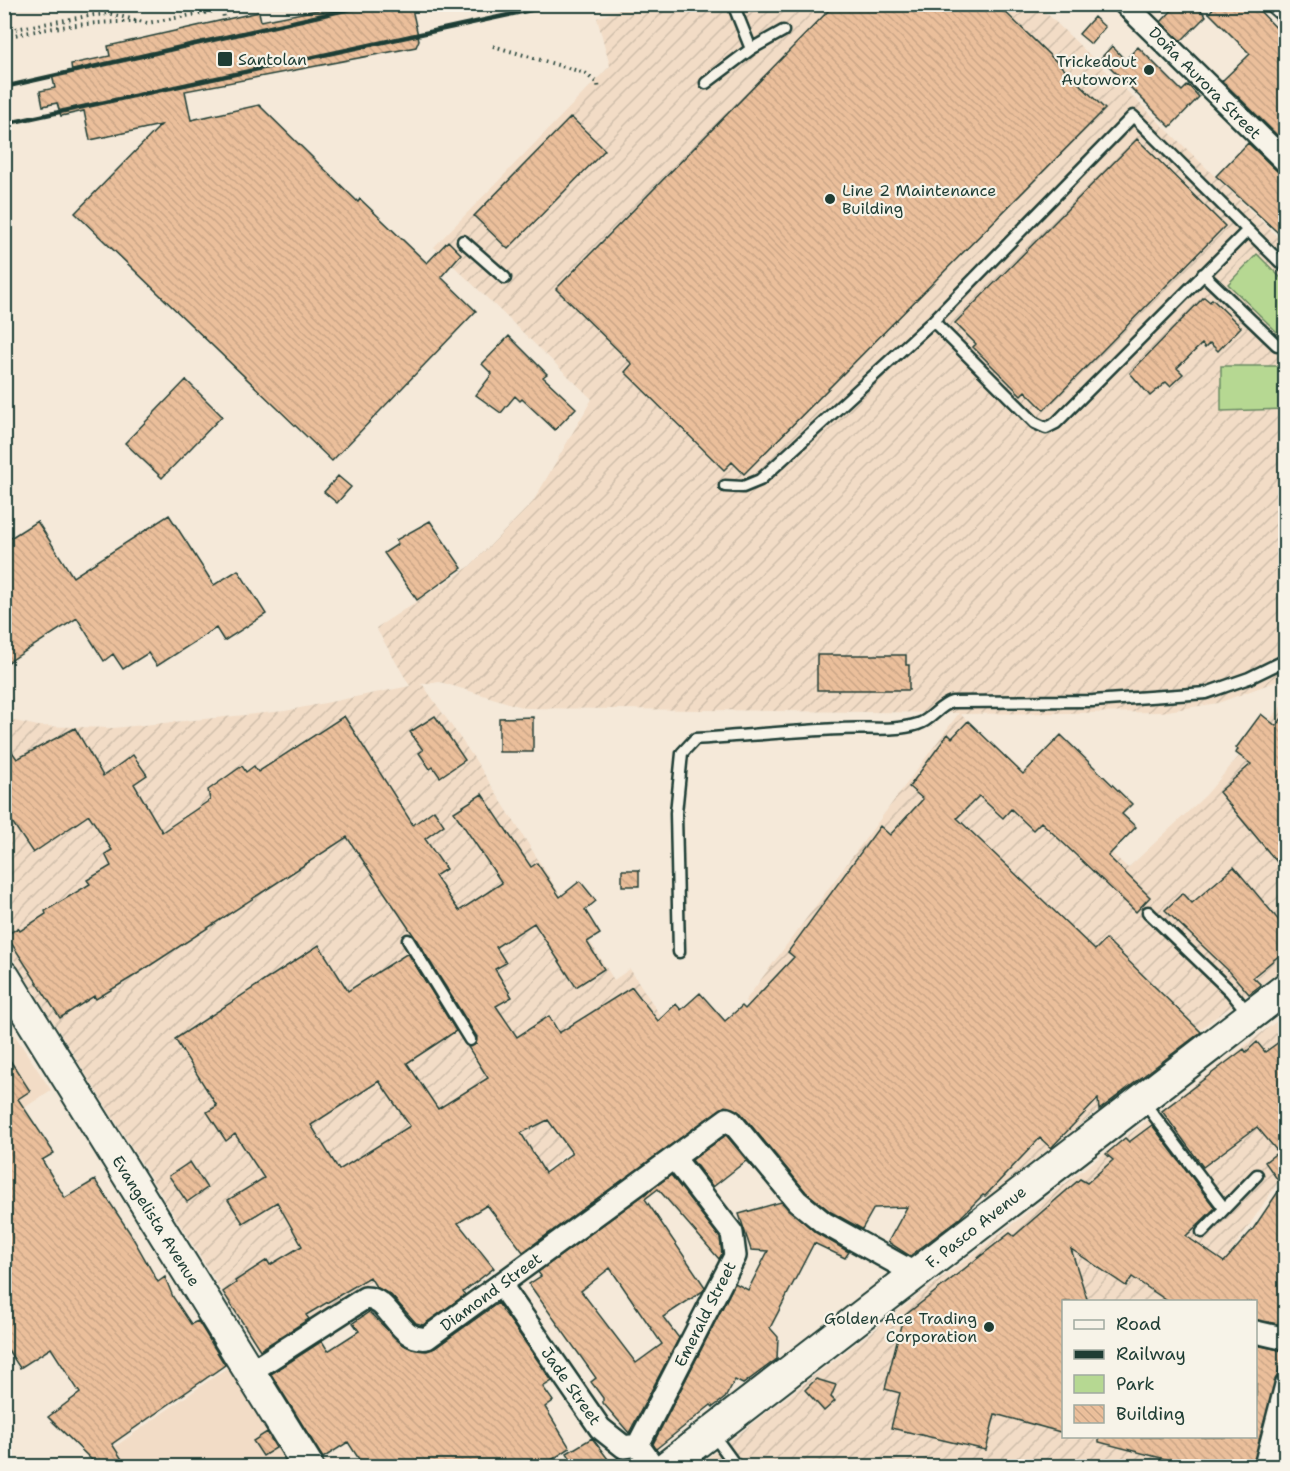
<svg xmlns="http://www.w3.org/2000/svg" width="1290" height="1471" font-family="'Shantell Sans',sans-serif">
<style>
.built{fill:#f2dcc6}
.industrial{fill:url(#industrial-furrows)}
.park{fill:#b6d892;stroke:#6a8a63;stroke-width:1.5}
.building{fill:url(#building-back-hatch);stroke:#1f3d34;stroke-width:1.5;fill-rule:evenodd}
.lines{fill:none;stroke-linecap:round;stroke-linejoin:round}
.lane-casing{stroke:#1f3d34;stroke-width:15}
.street-casing{stroke:#1f3d34;stroke-width:26}
.secondary-casing{stroke:#1f3d34;stroke-width:34}
.path{stroke:#1f3d34;stroke-width:4;stroke-dasharray:1.5 4.5;stroke-linecap:butt}
.lane{stroke:#f7f3e8;stroke-width:10}
.street{stroke:#f7f3e8;stroke-width:21}
.secondary{stroke:#f7f3e8;stroke-width:30}
.rail{stroke:#1f3d34;stroke-width:4.5}
.poi-dot{fill:#1f3d34;stroke:#f7f3e8;stroke-width:2}
.labels{text-anchor:middle;dominant-baseline:central;stroke-width:4.5;stroke-linejoin:round;paint-order:stroke}
.poi-label{font-size:16px;fill:#1f3d34;stroke:#f7f3e8;text-anchor:start}
.street-label{font-size:16px;fill:#1f3d34;stroke:#f7f3e8}
</style>
<defs>
<pattern id="industrial-furrows" width="10" height="10" patternUnits="userSpaceOnUse" patternTransform="scale(1.5)"><rect width="10" height="10" fill="#f2dcc6"/><path d="M-1 1l2-2M0 10L10 0M9 11l2-2" fill="none" stroke="#cfbeab"/></pattern>
<pattern id="building-back-hatch" width="6" height="6" patternUnits="userSpaceOnUse" patternTransform="scale(1.5)"><rect width="6" height="6" fill="#ebbf9b"/><path d="M-1 5l2 2M0 0l6 6M5-1l2 2" fill="none" stroke="#c9a586"/></pattern>
</defs>
<rect width="100%" height="100%" fill="#f5e9d9"/>
<filter id="ink" filterUnits="userSpaceOnUse"><feTurbulence type="fractalNoise" baseFrequency=".0167" numOctaves="2"/><feDisplacementMap in="SourceGraphic" scale="12" xChannelSelector="R" yChannelSelector="G"/><feConvolveMatrix kernelMatrix="1 2 1 2 8 2 1 2 1" color-interpolation-filters="sRGB"/></filter>
<g filter="url(#ink)">
<!-- built -->
<path class="built" d="M4 1019 51 1090 5 1121H4Z
M228 1367 292 1466H120L109 1451Z"/>
<!-- industrial -->
<path class="industrial" d="M636 4 1038 5 1285 244V678L1218 703 1161 712 960 714 1128 868 1206 795 1285 702V967L1211 1021 988 1197 887 1161 745 1001 959 713 525 708 440 682 420 684 423 685 474 758 614 980 630 969 692 1064 544 1170 260 1352 5 945V719L38 726 113 728 285 711 410 686 376 628 469 567 533 502 592 399 434 247 610 66 597 18Z
M1285 1015V1172L1198 1301 1064 1302V1436H1256V1396L1276 1401 1261 1466H697Z"/>
<!-- park -->
<path class="park" d="M1257 254 1285 282V325L1278 333 1228 284Z
M1221 366H1285V409L1221 411Z"/>
<!-- building -->
<path class="building" d="M349 4H411L419 40 416 47 185 91 191 120 259 105 358 202 360 199 427 263 448 241 461 254 441 277 476 311 332 461 75 213 161 125 90 140 84 111 61 116 57 103 43 106 40 91 55 88 52 75 72 72 71 64 110 56 108 46 259 12 261 21Z
M835 4H997L1105 109 744 474 732 462 724 470 625 372 632 364 556 289Z
M1178 4H1195L1206 16 1181 41 1161 22Z
M1217 4H1253L1286 38V144L1222 81 1250 54 1209 13Z
M1094 17 1105 27 1091 44 1079 34Z
M1112 46 1125 60 1138 47 1182 91 1188 85 1199 97 1170 127 1101 58Z
M571 117 605 150 508 249 474 216Z
M1137 139 1225 226 1044 410 1025 391 1021 395 973 347 976 344 955 323Z
M1248 143 1277 171 1286 174V240L1216 176Z
M1204 297 1210 302 1212 299 1241 327 1218 351 1210 343 1205 348 1202 344 1177 368 1183 374 1170 386 1166 382 1150 396 1130 373Z
M509 336 547 374 543 377 576 408 555 430 522 399 520 401 515 396 501 413 476 395 492 374 482 364Z
M186 380 222 416 162 478 125 443Z
M338 476 351 487 337 503 324 492Z
M169 515 214 585 238 570 266 614 224 641 216 628 157 666 148 653 123 669 113 654 104 661 77 618 4 665V542L37 521 73 577Z
M430 521 462 568 417 600 384 553 398 544 396 540Z
M817 655H906V665H909V690H817Z
M1286 713V873L1219 792 1251 764 1236 753 1238 749 1236 748 1261 714 1276 726Z
M344 716 413 825 434 810 444 825 425 839 446 869 435 876 459 911 502 883 454 812 482 794 531 867 537 863 560 897 580 881 596 901 585 910 600 934 587 942 604 969 576 987 534 923 496 947 506 963 495 969 512 997 496 1006 517 1037 549 1016 559 1033 632 987 658 1021 676 1004 681 1010 700 993 725 1021 742 1006 745 1009 794 957 788 952 880 826 890 835 923 799 909 787 948 734 952 738 968 721 1023 774 1061 735 1132 804 1122 814 1136 827 1108 856 1150 897 1136 912 1041 822 1033 830 1011 809 1003 818 979 796 957 818 1095 950 1106 939 1201 1032 1099 1110 1098 1099 1051 1148 1040 1138 985 1196 983 1195 960 1218 910 1256 888 1242 907 1207 874 1208 862 1229 831 1212 806 1192 741 1113 725 1106 523 1252 487 1205 458 1223 494 1268 463 1292 465 1295 423 1325 416 1323 391 1295 376 1287 370 1277 306 1315 309 1319 260 1350 223 1292 236 1283 235 1281 267 1260 270 1265 302 1246 277 1202 243 1223 228 1200 264 1178 235 1134 226 1141 207 1112 217 1106 175 1039 319 945 348 991 408 953 456 1031 407 1063 438 1109 488 1078 468 1047 476 1044 477 1037 414 936 347 837 134 976 96 999 94 996 60 1018 6 935 18 928 20 931 46 914 45 911 90 884 87 880 111 866 105 854 112 850 89 815 33 853 4 810V740L17 759 75 728 103 776 133 755 147 775 134 784 162 832 210 800 208 790 242 766 246 772 254 766 258 772ZM379 1081 410 1126 339 1170 311 1125ZM548 1120 572 1153 545 1173 521 1133Z
M435 716 465 760 440 777 433 767 430 769 419 753 423 750 410 732Z
M533 717V752H499V718Z
M1234 867 1286 929V950L1253 977 1261 985 1249 994 1230 972 1165 910 1183 893 1192 903Z
M622 870H639V886H622Z
M1286 1037 1284 1325 1256 1320V1302H1169L1132 1277 1126 1286 1071 1249 1088 1302H1064V1433L995 1414 986 1450 891 1428 900 1393 885 1389 903 1317 1010 1233 1014 1236 1080 1179 1087 1183 1113 1160 1106 1154 1125 1138 1129 1142 1152 1125 1215 1208 1186 1236 1224 1262 1253 1229 1282 1186 1265 1162 1278 1152 1257 1127 1203 1167 1162 1111 1244 1049 1246 1052 1257 1042 1265 1052Z
M4 1051 30 1091 18 1099 54 1153 42 1160 65 1198 95 1180 130 1233 158 1282 165 1277 173 1297 191 1324 198 1321 225 1365 112 1444 127 1467H99L48 1417 80 1393 51 1348 20 1368 4 1344Z
M726 1135 755 1170 746 1161 713 1187 692 1160Z
M190 1162 207 1188 187 1202 169 1176Z
M671 1175 720 1238 722 1254 719 1259 658 1189 645 1199 705 1287 703 1291 663 1317 679 1338 629 1433 603 1403V1398L591 1382 596 1378 529 1284 541 1276 538 1272ZM610 1268 662 1344 636 1363 581 1291Z
M781 1202 816 1233 849 1252 845 1258 814 1243 770 1328 778 1337 777 1359 743 1384 735 1380 725 1398 713 1407 711 1405 656 1449 653 1444 735 1283 748 1290 768 1251 751 1250 739 1214Z
M498 1303 552 1381 543 1387 553 1401 545 1407 570 1448 541 1467H364L348 1442 323 1458 271 1374 322 1341 328 1351 359 1331 353 1323 369 1312 401 1343 412 1349 427 1351 435 1348Z
M1256 1345 1284 1351 1253 1467H1196L1099 1442V1437H1256Z
M816 1379 836 1385 831 1397 835 1401 824 1411 805 1390Z
M267 1432 276 1448 263 1456 253 1441Z
M592 1438 611 1463 618 1458 632 1459 636 1465 576 1467 567 1453Z"/>
<g class="lines">
<defs>
<path id="lane" d="M733 4 751 49
M706 83 751 49 783 31
M463 241 505 278
M1203 274 1277 345H1286
M933 321 1035 423 1046 428 1056 423 1247 231
M725 486 743 487 760 480 933 321 1133 116 1286 268
M1148 912 1231 992 1248 1013
M408 940 470 1040
M679 952 676 813 682 753 695 739C743 736 792 731 841 729 867 727 893 732 918 724 932 720 938 706 952 702L1093 701 1206 693 1249 678 1286 660
M1143 1101 1224 1208
M1202 1232 1257 1175
M712 1433 736 1466"/>
<path id="street" d="M1125 4 1286 162
M1277 4 1286 12
M501 1285 600 1428 624 1447 638 1445 653 1466
M1256 1332 1286 1339
M250 1372 365 1298C391 1297 398 1343 427 1338L727 1119 731 1121 797 1201 824 1223 916 1274
M638 1445 735 1256 732 1233 674 1158
M1265 1466 1286 1385"/>
<path id="secondary" d="M4 976 308 1466
M667 1466 1286 988"/>
</defs>
<!-- lane casing -->
<use href="#lane" class="lane-casing"/>
<!-- street casing -->
<use href="#street" class="street-casing"/>
<!-- secondary casing -->
<use href="#secondary" class="secondary-casing"/>
<!-- path -->
<path class="path" d="M223 9 224 20
M4 31 94 15 111 14 147 23 253 4
M4 37C49 28 92 21 137 22
M493 46 585 73 598 84 599 91"/>
<!-- lane -->
<use href="#lane" class="lane"/>
<!-- street -->
<use href="#street" class="street"/>
<!-- secondary -->
<use href="#secondary" class="secondary"/>
<!-- rail -->
<path class="rail" d="M4 87 372 4
M4 124 559 4"/>
</g>
</g>
<!-- markers -->
<g class="poi-dot">
<rect x="217" y="51" width="16" height="16" rx="3"/>
<circle cx="1149" cy="70" r="6"/>
<circle cx="830" cy="199" r="6"/>
<circle cx="989" cy="1327" r="6"/>
</g>
<g class="labels">
<!-- poi labels -->
<g class="poi-label">
<text x="238" y="59">Santolan</text>
<text x="1137" y="61" text-anchor="end">Trickedout<tspan x="1137" dy="18">Autoworx</tspan></text>
<text x="842" y="190">Line 2 Maintenance<tspan x="842" dy="18">Building</tspan></text>
<text x="977" y="1318" text-anchor="end">Golden Ace Trading<tspan x="977" dy="18">Corporation</tspan></text>
</g>
<!-- street labels -->
<g class="street-label">
<text transform="translate(1205 83) rotate(45)">Doña Aurora Street</text>
<text transform="translate(156 1221) rotate(58)">Evangelista Avenue</text>
<text transform="translate(976 1227) rotate(-38)">F. Pasco Avenue</text>
<text transform="translate(491 1292) rotate(-36)">Diamond Street</text>
<text transform="translate(705 1314) rotate(-63)">Emerald Street</text>
<text transform="translate(571 1386) rotate(55)">Jade Street</text>
</g>
</g>
<!-- margin -->
<rect width="1290" height="1471" fill="none" stroke="#f7f3e8" stroke-width="24"/>
<rect x="12" y="12" width="1266" height="1447" fill="none" stroke="#1f3d34" stroke-width="2" filter="url(#ink)"/>
<!-- legend -->
<rect x="1062" y="1300" width="195" height="138" fill="#f7f3e8" stroke="#a1aaa0" stroke-width="1.5"/>
<rect x="1074" y="1320" width="30" height="9" fill="#f7f3e8" stroke="#a1aaa0" stroke-width="1.5"/>
<text x="1116" y="1330" font-size="18" fill="#1f3d34">Road</text>
<rect x="1074" y="1350" width="30" height="9" fill="#1f3d34" stroke="#a1aaa0" stroke-width="1.5"/>
<text x="1116" y="1360" font-size="18" fill="#1f3d34">Railway</text>
<rect x="1074" y="1375" width="30" height="18" fill="#b6d892" stroke="#a1aaa0" stroke-width="1.5"/>
<text x="1116" y="1390" font-size="18" fill="#1f3d34">Park</text>
<rect x="1074" y="1405" width="30" height="18" fill="url(#building-back-hatch)" stroke="#a1aaa0" stroke-width="1.5"/>
<text x="1116" y="1420" font-size="18" fill="#1f3d34">Building</text>
</svg>
